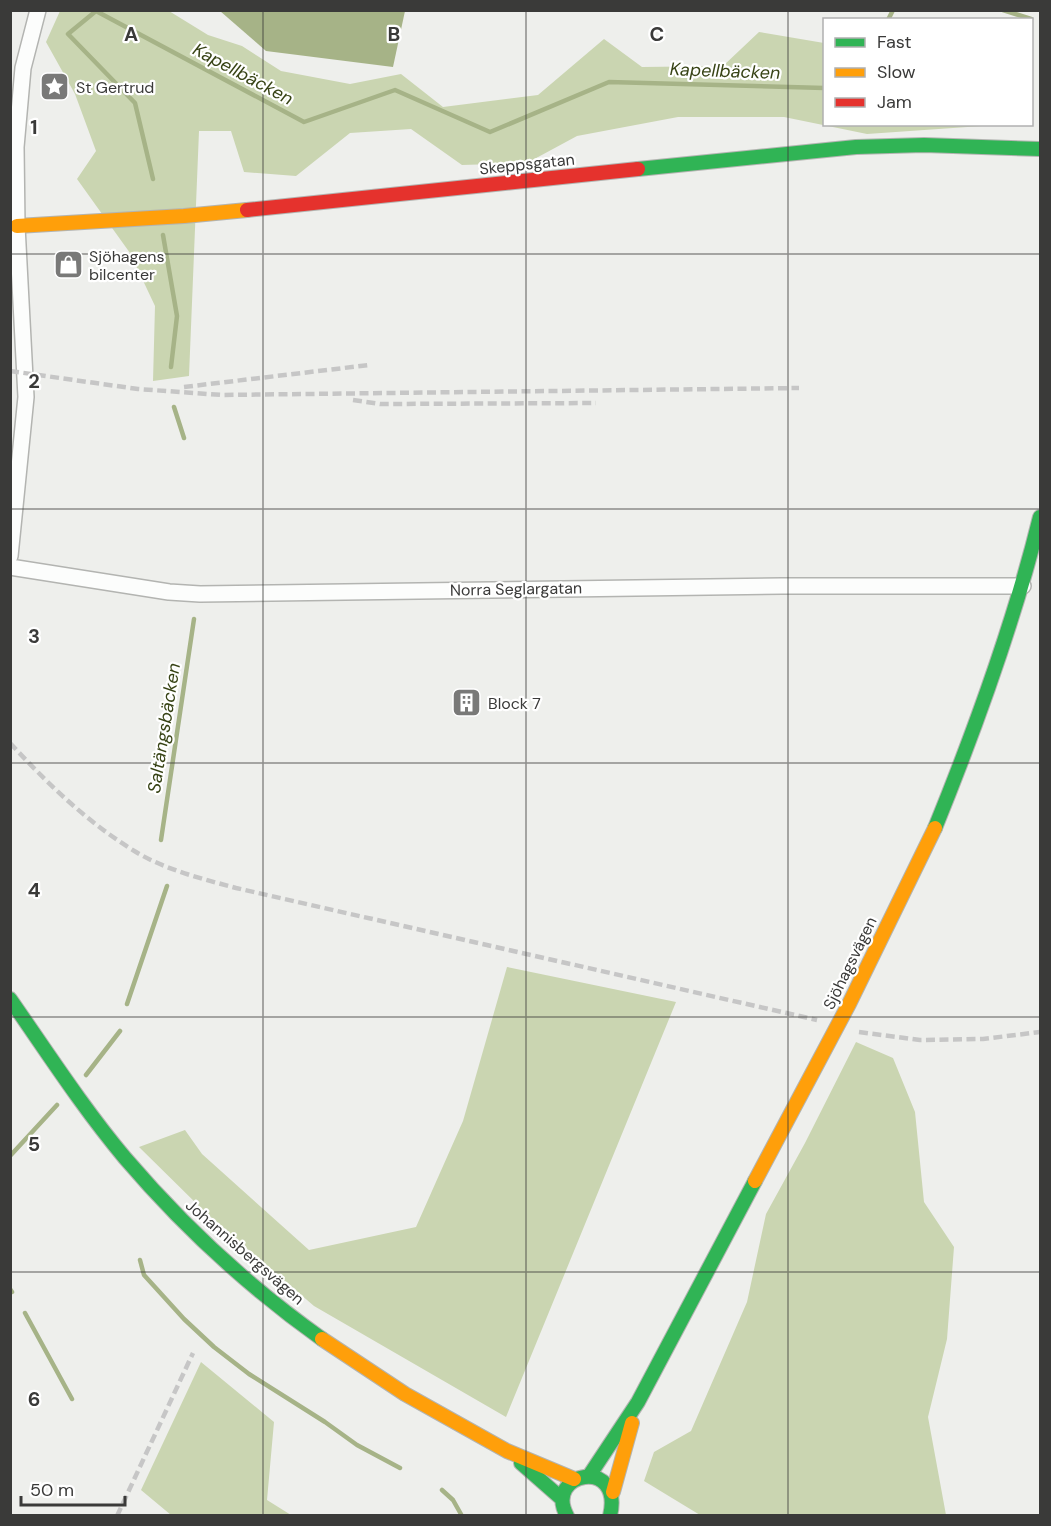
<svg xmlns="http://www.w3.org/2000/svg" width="1051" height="1526" font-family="'DM Sans',sans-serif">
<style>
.forest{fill:#cad5b1}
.water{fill:#a6b387}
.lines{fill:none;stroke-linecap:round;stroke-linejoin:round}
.stream{stroke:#a6b387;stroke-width:4.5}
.street-casing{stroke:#b3b4b1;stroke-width:18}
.fast-casing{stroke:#b3b4b1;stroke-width:16}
.slow-casing{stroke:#b3b4b1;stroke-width:16}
.jam-casing{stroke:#b3b4b1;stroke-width:16}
.street{stroke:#fcfdfc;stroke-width:15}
.fast{stroke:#30b455;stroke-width:14}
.slow{stroke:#ff9f0a;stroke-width:14}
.jam{stroke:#e5322d;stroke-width:14}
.rail{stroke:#c6c6c6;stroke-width:4.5;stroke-dasharray:9 4.5;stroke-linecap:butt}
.grid{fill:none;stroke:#3a3a39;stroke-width:1.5;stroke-opacity:0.55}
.labels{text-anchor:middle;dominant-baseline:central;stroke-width:4.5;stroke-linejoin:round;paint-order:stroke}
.poi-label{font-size:16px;fill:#3a3a39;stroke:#fff;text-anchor:start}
.street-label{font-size:16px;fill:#3a3a39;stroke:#fff}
.water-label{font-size:18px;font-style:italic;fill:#374315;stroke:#fff}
.grid-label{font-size:20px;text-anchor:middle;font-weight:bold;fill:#3a3a39;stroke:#fff;stroke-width:4.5;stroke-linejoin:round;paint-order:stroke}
</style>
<rect width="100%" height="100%" fill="#eeefec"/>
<!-- forest -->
<path class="forest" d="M60 11H169L208 35 242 46 281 71 350 84 401 74 443 107 538 95 604 39 642 67 723 66 759 32 824 43V124L996 125 867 134 784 117H678L577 136 527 163 462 165 411 129 350 133 296 176 244 172 231 131H199L189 376 153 381 155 306 130 253 77 179 96 151 75 94 46 42Z
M507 967 676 1002 506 1417 314 1306 207 1214 139 1147 185 1130 202 1154 309 1250 416 1227 463 1121Z
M856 1042 893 1058 915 1112 924 1202 954 1247 947 1339 928 1417 946 1515H700L644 1481 654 1452 691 1431 747 1302 766 1214 805 1143Z
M201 1362 274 1422 267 1500 291 1515H171L141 1490Z"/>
<!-- water -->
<path class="water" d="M220 11H405L393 67 266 51Z"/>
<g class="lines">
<!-- stream -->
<path class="stream" d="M1003 10 1031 19
M888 20 893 10
M153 179 135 103 68 34 96 11 304 122 395 90 490 132 609 82 824 88
M163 235 177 316 171 367
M174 407 184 438
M161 840 194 619
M127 1004 167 886
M86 1075 120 1031
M10 1156 57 1105
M140 1260 144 1275 184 1319 214 1347 249 1374 325 1422 357 1445 400 1468
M10 1289 12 1292
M25 1313 72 1399
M442 1490 453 1500 462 1516"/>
<defs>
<path id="street" d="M10 556 26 397 17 226 16 147 23 68 38 10
M10 567 169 592 200 594 782 586H1023"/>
<path id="fast" d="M638 169 856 147 924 145 1040 149
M935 828C976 727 1014 623 1040 517
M10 999C47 1052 83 1108 125 1158 183 1226 249 1287 322 1339
M521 1463 562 1499
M589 1476 638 1402 755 1181
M567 1516C543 1472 624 1456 610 1516"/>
<path id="slow" d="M17 226 184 216 247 210
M755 1181 849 1004 935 828
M322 1339 405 1394 507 1451 574 1479
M613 1492 632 1423"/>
<path id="jam" d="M247 210 638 169"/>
</defs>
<!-- street casing -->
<use href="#street" class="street-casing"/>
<!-- fast casing -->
<use href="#fast" class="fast-casing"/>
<!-- slow casing -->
<use href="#slow" class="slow-casing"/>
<!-- jam casing -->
<use href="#jam" class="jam-casing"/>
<!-- street -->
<use href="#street" class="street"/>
<!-- fast -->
<use href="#fast" class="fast"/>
<!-- slow -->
<use href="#slow" class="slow"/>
<!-- jam -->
<use href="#jam" class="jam"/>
<!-- rail -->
<path class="rail" d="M10 371 138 389 222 395 799 388
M184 387 369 365
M353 400 380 404 596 403
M10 743C48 784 88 823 136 852 166 870 203 879 236 888L817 1020
M859 1032 920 1040 983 1039 1040 1032
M117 1516 193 1353"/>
</g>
<!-- grid -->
<path class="grid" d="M263 10V1516M526 10V1516M788 10V1516M10 254H1040M10 509H1040M10 763H1040M10 1017H1040M10 1272H1040"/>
<!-- icons -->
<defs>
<symbol id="sight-square" viewBox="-11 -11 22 22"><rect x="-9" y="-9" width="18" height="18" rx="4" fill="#797978" stroke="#fff"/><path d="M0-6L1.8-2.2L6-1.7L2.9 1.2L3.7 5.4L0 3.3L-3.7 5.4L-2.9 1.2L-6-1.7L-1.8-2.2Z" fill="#fff"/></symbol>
<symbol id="shop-square" viewBox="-11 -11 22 22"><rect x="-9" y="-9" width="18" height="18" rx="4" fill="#797978" stroke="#fff"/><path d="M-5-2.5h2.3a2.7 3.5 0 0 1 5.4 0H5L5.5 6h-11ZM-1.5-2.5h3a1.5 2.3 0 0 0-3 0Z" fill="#fff"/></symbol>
<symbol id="building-square" viewBox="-11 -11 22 22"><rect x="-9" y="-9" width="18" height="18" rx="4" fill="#797978" stroke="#fff"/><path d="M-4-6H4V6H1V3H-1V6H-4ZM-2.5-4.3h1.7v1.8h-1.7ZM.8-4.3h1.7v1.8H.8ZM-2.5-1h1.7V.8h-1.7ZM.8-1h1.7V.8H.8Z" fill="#fff"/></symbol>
</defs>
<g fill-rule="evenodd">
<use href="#sight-square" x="38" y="70" width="33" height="33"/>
<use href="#shop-square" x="52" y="248" width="33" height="33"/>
<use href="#building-square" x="450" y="686" width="33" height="33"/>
</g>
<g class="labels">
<!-- poi labels -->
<g class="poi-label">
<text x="76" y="87">St Gertrud</text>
<text x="89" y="256">Sjöhagens<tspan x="89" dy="18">bilcenter</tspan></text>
<text x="488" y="703">Block 7</text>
</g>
<!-- street labels -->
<g class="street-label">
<text transform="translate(527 164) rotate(-6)">Skeppsgatan</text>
<text transform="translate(516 589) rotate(-1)">Norra Seglargatan</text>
<text transform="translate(850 963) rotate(-64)">Sjöhagsvägen</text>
<text transform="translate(245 1252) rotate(41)">Johannisbergsvägen</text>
</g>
<!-- water labels -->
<g class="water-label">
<text transform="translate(725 71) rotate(2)">Kapellbäcken</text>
<text transform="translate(243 74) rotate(28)">Kapellbäcken</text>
<text transform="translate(164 728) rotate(-81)">Saltängsbäcken</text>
</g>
</g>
<g class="grid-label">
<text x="131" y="41">A</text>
<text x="394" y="41">B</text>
<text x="657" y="41">C</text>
<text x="34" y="134">1</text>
<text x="34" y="388">2</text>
<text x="34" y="643">3</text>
<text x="34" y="897">4</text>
<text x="34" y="1151">5</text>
<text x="34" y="1406">6</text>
</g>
<!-- border -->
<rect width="1051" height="1526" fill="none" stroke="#3a3a39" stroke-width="24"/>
<!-- legend -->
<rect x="823" y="18" width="210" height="108" fill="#ffffff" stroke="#b0b0b0" stroke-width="1.5"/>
<rect x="835" y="38" width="30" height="9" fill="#30b455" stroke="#b0b0b0" stroke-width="1.5"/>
<text x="877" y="48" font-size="18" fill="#3a3a39">Fast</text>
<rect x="835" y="68" width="30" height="9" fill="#ff9f0a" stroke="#b0b0b0" stroke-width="1.5"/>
<text x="877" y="78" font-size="18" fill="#3a3a39">Slow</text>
<rect x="835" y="98" width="30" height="9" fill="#e5322d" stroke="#b0b0b0" stroke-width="1.5"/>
<text x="877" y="108" font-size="18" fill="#3a3a39">Jam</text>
<!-- scale -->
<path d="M21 1496v9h104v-9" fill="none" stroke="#3a3a39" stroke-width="3"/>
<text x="30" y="1496" font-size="18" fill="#3a3a39" stroke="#ffffff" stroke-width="4.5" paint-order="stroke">50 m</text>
</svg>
